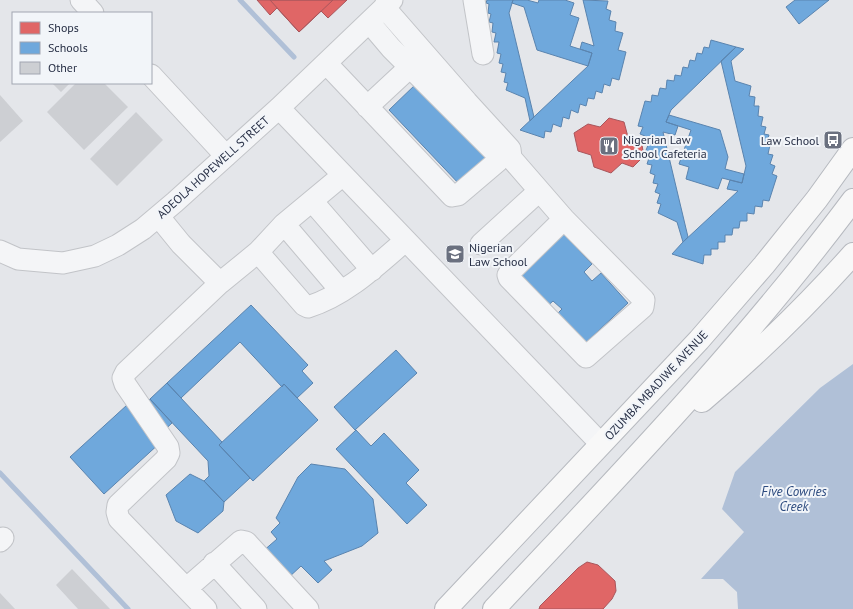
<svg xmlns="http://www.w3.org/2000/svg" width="853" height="609" font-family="'PT Sans',sans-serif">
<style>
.water{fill:#b0c0d7}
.shops{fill:#e06666;stroke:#a9565c}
.schools{fill:#6fa8dc;stroke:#5a84af}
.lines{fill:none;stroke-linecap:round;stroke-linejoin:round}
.stream{stroke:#b0c0d7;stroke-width:5}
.building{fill:#cdcfd3}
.minor-casing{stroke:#c2c4c8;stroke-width:23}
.highway-casing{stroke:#b6b9bf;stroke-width:24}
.minor{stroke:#f4f5f7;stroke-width:21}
.highway{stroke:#f8f8f8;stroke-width:22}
.labels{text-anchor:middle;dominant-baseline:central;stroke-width:4;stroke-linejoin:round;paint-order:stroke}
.poi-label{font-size:12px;fill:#283046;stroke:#f2f5f9;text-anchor:start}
.street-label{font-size:12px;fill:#283046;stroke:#f2f5f9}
.water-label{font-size:13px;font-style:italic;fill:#2d4b7f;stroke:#f2f5f9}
</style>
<rect width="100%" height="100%" fill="#e4e6ea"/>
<!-- water -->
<path class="water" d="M853 364V609H738L737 592 723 579H701L744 532 722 509 735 472 820 388Z"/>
<!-- shops -->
<path class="shops" d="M257 0H347L328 18 321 11 299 32 277 8 270 15Z
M270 0H333L299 32Z
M609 118 624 122 628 137 641 140 644 156 633 167 622 163 611 173 594 167 591 155 578 151 574 133 588 124 600 127Z
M587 562 598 565 615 581 616 591 612 599 603 609H539L540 606 578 568Z"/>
<!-- schools -->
<path class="schools" d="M487 0H513L509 13 534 117 530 121 525 98 506 90 508 83 504 82 506 73 501 72 503 64 499 63 501 54 497 53 499 42H494L496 33 492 32 493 23 489 22 491 14 488 13 489 4 486 3Z
M513 0H527L538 3 539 0H565L574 3 570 15 579 18 570 46 592 53 588 66 537 50 524 7 512 3Z
M583 0 608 1 606 9 611 11 609 20 616 22 615 31 623 33 618 50 626 52 619 80 612 78 610 86 604 84 602 93 596 91 594 99 588 98 586 106 580 104 578 113 571 110 569 119 563 117 561 127 553 124 551 132 545 131 544 138 520 130 588 66 592 53 580 49 582 42 594 46Z
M795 0H829L799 24 786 7Z
M711 40 736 47 671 110 666 122 678 126 675 135 663 132 688 237 683 242 677 222 658 213 661 204 657 203 660 194 655 192 658 184 653 183 655 175 650 173 652 165 647 164 650 155 645 153 648 145 642 144 645 136 640 134 643 127 638 126 645 101 651 102 652 95 658 96 660 88 666 89 667 80 674 81 675 75 681 76 683 67 688 68 690 60 695 61 697 53 702 54 704 47 709 48Z
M736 47 744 49 731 61 735 81 751 86 749 96 755 97 754 106H759L758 116 763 117 761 126 766 127 764 134 769 135 766 144 770 145 768 154 773 155 770 164 775 166 772 174 777 176 769 201 763 200 762 207 755 206 754 214 747 213V221H740L739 228H733L732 235H725V242H718V249H711V255H704L703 264 672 254 683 242 738 191 727 189 730 180 742 183 746 166 721 61Z
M417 83 489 160 461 186 389 110Z
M669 115 720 130 728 157 725 169 744 174 742 183 722 178 718 189 686 179 689 167 679 164 691 130 666 122Z
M563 233 592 264 584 272 592 281 601 273 628 303 580 348 553 318 562 309 553 301 544 309 515 278Z
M251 305 308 365 302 371 313 383 297 398 284 384 282 387 240 342 181 398 167 383Z
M396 350 417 373 355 430 334 407Z
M167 383 222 442 219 445 250 478 224 502 204 481 209 476 208 461 150 399Z
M284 384 318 420 253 481 219 445Z
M150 399 172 423 157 437 135 413Z
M127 405 161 442 104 494 70 457Z
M356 430 371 446 384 433 419 470 406 483 427 505 407 524 336 449Z
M311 464 345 469 373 499 378 533 362 546 324 561 332 570 318 583 301 566 287 579 262 552 277 539 271 532 280 523 276 518 298 477Z
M190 474 204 481 224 502 223 511 198 533 176 521 166 495Z"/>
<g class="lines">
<!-- stream -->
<path class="stream" d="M240 0 294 57
M0 473 128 609"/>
</g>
<!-- building -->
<path class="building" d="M52 83H70L61 92Z
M76 83H104L128 107 84 150 47 112Z
M0 95 23 121 0 142Z
M136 112 163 140 117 186 90 159Z
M72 569 110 609H78L56 585Z
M0 593 15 609H0Z"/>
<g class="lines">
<defs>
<path id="minor" d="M81 0 93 13
M474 0 483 54
M384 7 467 102 510 149 511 158 564 219 644 300 643 307 586 357 509 278 508 275 511 271 564 219
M326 63 452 196 458 195 498 161 499 156 410 67
M151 75 226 156
M367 107 410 67 391 48 369 22
M279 108 601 444
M312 201 372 270
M159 217 181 244 220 283
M284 224 341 291
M481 244 539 191
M0 251 18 259 63 263 95 256 118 245 143 229 175 202 279 108 392 0
M258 252 304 305 308 307C346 295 376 266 405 241
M0 541 3 538
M214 563 256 609
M187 588 241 541 246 542 248 544 308 609
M206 609 119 519 117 512 118 505 166 459 169 453 168 447 125 384 123 378 126 372 220 283 258 252 284 224 343 175"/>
<path id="highway" d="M702 401C756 355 806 307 853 254
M446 609 699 340 764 265 817 199 853 149
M494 609C618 477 744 346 853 200"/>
</defs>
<!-- minor casing -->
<use href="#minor" class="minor-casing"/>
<!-- highway casing -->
<use href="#highway" class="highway-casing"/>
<!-- minor -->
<use href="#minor" class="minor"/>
<!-- highway -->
<use href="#highway" class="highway"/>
</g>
<!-- icons -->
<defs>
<symbol id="bus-square" viewBox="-11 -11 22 22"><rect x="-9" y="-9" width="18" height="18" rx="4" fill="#6a707f" stroke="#f2f5f9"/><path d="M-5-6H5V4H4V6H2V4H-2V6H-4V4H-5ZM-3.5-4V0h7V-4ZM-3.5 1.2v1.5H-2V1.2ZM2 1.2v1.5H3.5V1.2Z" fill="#fff"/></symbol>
<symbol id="restaurant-square" viewBox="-11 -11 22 22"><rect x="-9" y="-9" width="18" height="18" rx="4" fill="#6a707f" stroke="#f2f5f9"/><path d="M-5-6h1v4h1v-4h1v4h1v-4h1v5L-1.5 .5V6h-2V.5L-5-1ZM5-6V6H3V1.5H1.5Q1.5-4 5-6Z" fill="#fff"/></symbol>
<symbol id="university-square" viewBox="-11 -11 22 22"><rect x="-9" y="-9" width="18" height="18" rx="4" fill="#6a707f" stroke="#f2f5f9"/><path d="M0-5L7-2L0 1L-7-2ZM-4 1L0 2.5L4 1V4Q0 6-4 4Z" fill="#fff"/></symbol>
</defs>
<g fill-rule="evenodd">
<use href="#bus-square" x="822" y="129" width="22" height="22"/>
<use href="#restaurant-square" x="598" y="135" width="22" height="22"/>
<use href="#university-square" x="444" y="243" width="22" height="22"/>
</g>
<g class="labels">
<!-- poi labels -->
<g class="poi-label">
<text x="623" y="139">Nigerian Law<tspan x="623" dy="14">School Cafeteria</tspan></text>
<text x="819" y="140" text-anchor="end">Law School</text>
<text x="469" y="247">Nigerian<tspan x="469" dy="14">Law School</tspan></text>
</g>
<!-- street labels -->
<g class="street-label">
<text transform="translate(213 167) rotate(-42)">ADEOLA HOPEWELL STREET</text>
<text transform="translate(656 385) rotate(-47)">OZUMBA MBADIWE AVENUE</text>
</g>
<!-- water labels -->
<g class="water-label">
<text x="794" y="491">Five Cowries<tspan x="794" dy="15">Creek</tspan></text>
</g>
</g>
<!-- legend -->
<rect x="12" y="12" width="140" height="72" fill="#f2f5f9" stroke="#a1a6b1"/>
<rect x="20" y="22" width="20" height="12" fill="#e06666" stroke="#a1a6b1"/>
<text x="48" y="32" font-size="12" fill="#283046">Shops</text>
<rect x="20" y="42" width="20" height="12" fill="#6fa8dc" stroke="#a1a6b1"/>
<text x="48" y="52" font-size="12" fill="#283046">Schools</text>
<rect x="20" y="62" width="20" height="12" fill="#cdcfd3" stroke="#a1a6b1"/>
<text x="48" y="72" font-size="12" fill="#283046">Other</text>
</svg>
